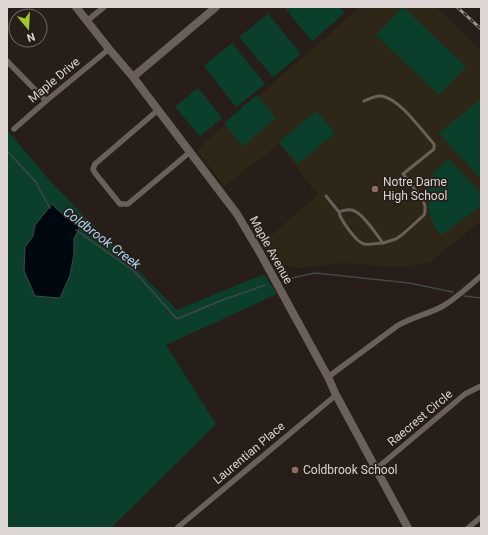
<svg xmlns="http://www.w3.org/2000/svg" width="488" height="535" font-family="Roboto,sans-serif">
<style>
.education{fill:#2e2616}
.green{fill:#0a402b}
.water{fill:#00080f;stroke:#42464a}
.lines{fill:none;stroke-linecap:round;stroke-linejoin:round}
.stream{stroke:#42464a;stroke-width:1.5}
.service{stroke:#6b5f5a;stroke-width:3}
.minor{stroke:#6b5f5a;stroke-width:5.5}
.secondary{stroke:#6b5f5a;stroke-width:8}
.rail-casing{stroke:#9a928e;stroke-width:3}
.rail{stroke:#271e19;stroke-width:1.5;stroke-dasharray:4.5;stroke-linecap:butt}
.education-dot{fill:#8d6e63;stroke:#271e19;stroke-width:1.5}
.labels{text-anchor:middle;dominant-baseline:central;stroke-width:3.5;stroke-linejoin:round;paint-order:stroke}
.street-label{font-size:12px;fill:#dcd5d2;stroke:#271e19}
.poi-label{font-size:12px;fill:#dcd5d2;stroke:#271e19;text-anchor:start}
.water-label{font-size:13px;font-style:italic;fill:#a9d9f5;stroke:#271e19}
</style>
<rect width="100%" height="100%" fill="#271e19"/>
<!-- education -->
<path class="education" d="M360 7H436L481 50V221L430 262 399 267 343 263 300 268 275 263 261 244 318 195 279 144 224 186 197 150Z"/>
<!-- green -->
<path class="green" d="M284 7H340L345 13 312 41Z
M403 7 466 67 439 95 376 35Z
M268 14 301 54 273 77 239 37Z
M232 43 265 84 236 107 204 66Z
M198 88 222 118 200 136 175 107Z
M257 95 276 118 243 146 224 123Z
M481 99V179L439 133Z
M316 111 335 133 298 164 279 142Z
M7 130 50 181 177 310 264 274 277 294 166 345 216 424 111 528H7Z
M449 159 481 194V206L441 235C429 220 425 202 430 184 431 181 431 177 433 175 436 169 444 163 449 159Z"/>
<!-- water -->
<path class="water" d="M52 204C60 212 70 221 80 226L74 239V254L70 275 60 298 35 296 24 271 25 247 33 236 35 225Z"/>
<g class="lines">
<!-- stream -->
<path class="stream" d="M7 151 35 181 50 208
M76 230 134 271 177 319 220 301 265 285
M287 279 315 273 409 283 453 292
M464 296 481 298"/>
<!-- service -->
<path class="service" d="M326 196 339 212C343 210 347 209 352 210 363 213 376 234 383 243L396 239 403 234 424 215 425 212V206L423 200 403 174 434 149V144C421 130 401 100 382 96 375 95 370 99 364 101
M339 212C340 219 356 242 364 244 370 245 377 243 383 243"/>
<!-- minor -->
<path class="minor" d="M88 20 104 7
M7 61 46 101
M158 110 95 164 93 169 95 173 120 204H128L190 152
M14 129 46 101 109 49
M328 377 397 326C412 317 429 314 443 306 457 298 469 286 481 276
M376 469 465 394 481 386
M177 528 336 395
M468 528 481 517"/>
<!-- secondary -->
<path class="secondary" d="M76 7 109 49 133 77 237 214 259 251 328 377 336 395 408 528
M133 77 216 7"/>
<defs>
<path id="rail" d="M457 7 481 29"/>
</defs>
<!-- rail casing -->
<use href="#rail" class="rail-casing"/>
<!-- rail -->
<use href="#rail" class="rail"/>
</g>
<!-- markers -->
<g class="education-dot">
<circle cx="375" cy="189" r="4"/>
<circle cx="295" cy="470" r="4"/>
</g>
<g class="labels">
<!-- street labels -->
<g class="street-label">
<text transform="translate(54 80) rotate(-40)">Maple Drive</text>
<text transform="translate(271 250) rotate(61)">Maple Avenue</text>
<text transform="translate(420 418) rotate(-40)">Raecrest Circle</text>
<text transform="translate(249 453) rotate(-40)">Laurentian Place</text>
</g>
<!-- poi labels -->
<g class="poi-label">
<text x="383" y="182">Notre Dame<tspan x="383" dy="14">High School</tspan></text>
<text x="303" y="470">Coldbrook School</text>
</g>
<!-- water labels -->
<g class="water-label">
<text transform="translate(102 238) rotate(37)">Coldbrook Creek</text>
</g>
</g>
<!-- border -->
<rect width="488" height="535" fill="none" stroke="#dcd5d2" stroke-width="16"/>
<!-- north arrow -->
<g transform="translate(28 28) rotate(162)"><circle r="19" fill="#271e19" stroke="#6f6763"/>
<path d="M0-3L7 15L0 10L-7 15Z" fill="#a1c92a"/>
<text y="-6" font-size="11" font-weight="bold" text-anchor="middle" fill="#dcd5d2">N</text>
</g>
</svg>
